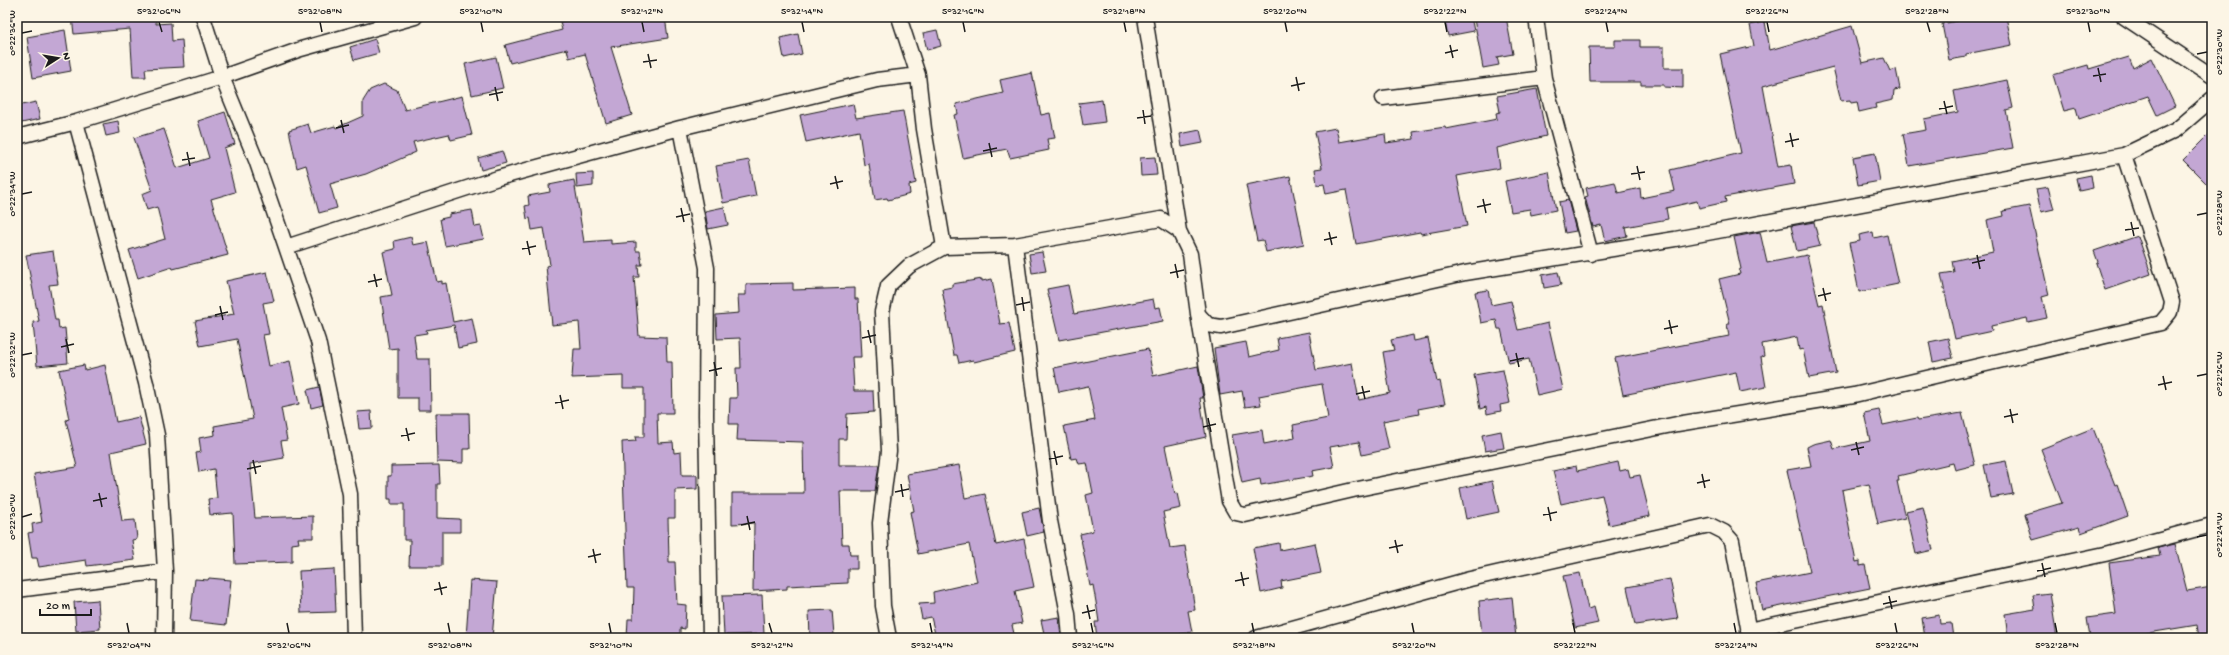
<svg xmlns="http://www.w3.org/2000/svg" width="2229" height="655" font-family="'Gochi Hand',sans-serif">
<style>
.building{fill:#c3a7d4;stroke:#1c1c1c}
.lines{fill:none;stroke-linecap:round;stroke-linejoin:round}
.street-casing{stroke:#1c1c1c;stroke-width:17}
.street{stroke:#fcf5e5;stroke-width:14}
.ticks{fill:none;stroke:#1c1c1c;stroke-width:1.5}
.neatline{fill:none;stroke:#1c1c1c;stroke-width:1.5}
.ticks-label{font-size:10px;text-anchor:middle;fill:#1c1c1c}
</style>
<rect width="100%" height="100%" fill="#fcf5e5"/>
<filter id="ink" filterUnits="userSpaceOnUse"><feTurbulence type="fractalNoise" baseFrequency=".025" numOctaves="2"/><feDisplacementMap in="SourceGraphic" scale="8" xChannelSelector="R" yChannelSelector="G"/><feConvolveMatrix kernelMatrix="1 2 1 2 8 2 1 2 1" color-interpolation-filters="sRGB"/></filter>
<g filter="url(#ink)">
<!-- building -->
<path class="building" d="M72 17H156V24L171 23 172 41 182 40 184 67 145 69 146 77H133L130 29 74 34Z
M571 17H606V19L622 17H665L668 38 611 47 632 115 606 123 585 54 569 58 567 49 510 63 505 45 562 30 560 22 571 19Z
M1444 17H1471L1474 31 1448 36Z
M1484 17H1506L1513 54 1497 57 1499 65 1483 68 1474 19Z
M1975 17H2006L2012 45 1966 54V57L1949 60 1942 24Z
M1765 22 1770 50 1852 26 1862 63 1884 58 1890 71 1896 69 1900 89 1894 90 1893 100 1875 104 1876 108 1859 112 1857 102 1851 103 1850 100 1841 101 1833 67 1763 86 1778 167 1791 165 1794 184 1725 197 1726 202 1699 208 1697 201 1666 208 1668 219 1625 227 1627 236 1605 241 1601 225 1593 227 1585 197 1588 196 1586 188 1615 182 1618 193 1640 188 1641 198 1675 191 1670 170 1741 153 1720 54 1754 46 1750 25Z
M65 30 71 71 33 78 27 37Z
M937 30 941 46 927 50 923 33Z
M798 34 802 54 784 58 780 38Z
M375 39 379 53 354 60 350 47Z
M1615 40H1640V47H1664V68H1683V88L1664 87V85H1641V82H1590L1589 47H1615Z
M496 57 503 88 472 95 465 64Z
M2129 57 2133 68 2152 58 2175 106 2157 115 2148 96 2079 119 2076 108 2064 111 2053 75 2088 65 2089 69Z
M1032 73 1041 115 1050 113 1055 138 1047 139 1049 150 1010 158 1007 149 963 158 954 115 958 114 956 104 1003 93 1000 80Z
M2007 80 2013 108 2006 110 2013 148 1909 166 1903 134 1926 130 1924 119 1958 112 1954 91Z
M384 84 397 90 405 110 462 96 472 135 451 140 449 134 413 142 416 152 366 174 330 184 337 208 319 213 306 165 297 168 289 130 308 124 311 133 335 126 336 128 363 116V101L370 90Z
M1537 89 1546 136 1497 148 1500 168 1457 176 1467 226 1421 234 1420 232 1356 244 1346 190 1326 194 1324 184 1317 185 1315 169 1322 168 1315 132 1336 128 1339 142 1385 134 1386 143 1414 139 1413 132 1445 127 1446 129 1497 119 1496 113 1500 112 1497 96Z
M1102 100 1105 122 1083 125 1079 103Z
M36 102 40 119 17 124V106Z
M853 104 856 118 903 111 916 183 909 185 910 194 888 200 887 198 875 200 869 164 864 165 859 131 806 142 800 115Z
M225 112 235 144 224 148 235 192 211 199 228 255 173 269 172 267 138 278 129 250 165 239 157 207 147 210 142 194 152 190 134 138 164 129 177 168 209 158 198 121Z
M118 121 120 133 106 136 103 124Z
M1200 130 1203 143 1182 147 1180 134Z
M2212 131V189L2183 160Z
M502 151 506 163 481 170 478 158Z
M1875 153 1880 181 1858 185 1853 157Z
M1155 157 1157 175 1141 176 1140 158Z
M749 160 756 196 723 203 716 166Z
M1549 172 1556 210 1531 215 1530 209 1511 212 1505 181Z
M593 173V186L577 188 576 174Z
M2091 175 2093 188 2079 191 2076 178Z
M1290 176 1304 244 1266 252 1263 240 1257 241 1246 185Z
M574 180 584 242 611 240V244L636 242V251H640L642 265H638L639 277H634L639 336 666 337 667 362H672L673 413H657L658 443 673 442 674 453 681 452 682 475H697V489L675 490V518H668L669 562H675L677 604 686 605 685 629 680 628V638H627L628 619H633L634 588H627L622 442 636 441 635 437H644V388H623V376L572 378 574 349H581L579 322 552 325 546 266 550 265 544 228 532 230 530 218 527 219 525 206 529 205 528 196 550 192 549 185Z
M2048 187 2054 209 2041 212 2036 189Z
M1568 200 1576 231 1565 233 1559 202Z
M2029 206 2049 295 2042 297 2047 318 2028 322 2027 318 1991 326 1992 331 1955 339 1941 274 1954 272 1952 261 1993 252 1987 220 2004 216 2003 211Z
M724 207 728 225 708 229 705 211Z
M472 210 475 227 481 226 484 239 445 246 440 219 449 217V214Z
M1814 222 1820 246 1797 251 1791 226Z
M1760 232 1767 263 1807 255 1819 305 1823 304 1836 373 1809 378 1803 349 1799 350 1797 337 1762 344 1764 356 1761 357 1766 387 1740 392 1736 372 1623 395 1615 358 1729 336 1727 324H1730L1719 279 1740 274 1739 270 1741 269 1734 237Z
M1873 232 1874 238 1887 235 1898 284 1859 292 1849 243 1860 241 1859 235Z
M2138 236 2151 274 2105 290 2096 263 2098 262 2094 251Z
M411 237 413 245 428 242 437 282 442 281V284L446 283 453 322 472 318 477 344 458 348 454 325 426 330 427 333 414 335 417 359H430L431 410H418V398H398V348L389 349 381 297 392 295 383 252 395 249 394 241Z
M53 251 58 284 49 285 55 320H58L59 329 65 328 68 363 37 366 33 322 39 321 26 255Z
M1042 252 1046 271 1032 273 1029 254Z
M267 272 274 301 263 303 269 334 263 335 269 366 290 361 299 404 281 408 287 440 281 441 284 458 250 464 255 518 313 516V538H298L299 543 292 544V562L235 564 233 513 210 515 208 499 217 498 214 469 199 472 196 453 201 452 199 438 215 435 214 426 253 419 237 339 200 346 195 321 234 314 226 281Z
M1558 272 1561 285 1544 288 1542 275Z
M982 279V281L992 279 1000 324 1009 323 1015 352 974 362 973 360 959 363 957 355H954L942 289 952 287V284Z
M793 283V290L855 288V299H858L861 357H852L854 391H873L874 412 847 414 846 439H839V465H879L875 491H840L842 544H849L850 555H857V569H848V583L787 586V589L753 591 754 523 732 524V493H804L803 442 737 440 738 424H729L730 398H737L736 368H741L740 338 717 339 716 315 739 313 738 295H746V284Z
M1068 285 1074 314 1153 299 1155 308 1160 307 1163 321 1059 340 1047 289Z
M1488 290 1491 305 1511 301 1518 330 1548 323 1563 389 1537 395 1529 359 1509 363 1501 329H1498L1496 320 1481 323 1475 292Z
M1309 332 1316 370 1352 363 1359 400 1390 393 1383 352 1394 350 1391 340 1413 335 1414 341 1428 338 1437 382 1440 381 1445 404 1418 409 1419 414 1383 421 1389 449 1362 455 1359 442 1330 447 1334 467 1312 471 1313 476 1261 485 1260 479 1242 483 1232 435 1262 430 1264 444 1295 438 1293 425 1328 418 1322 384 1259 396 1261 405 1245 407 1242 391 1220 395 1214 348 1246 342 1249 357 1279 350 1277 338Z
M1948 338 1953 358 1933 362 1929 342Z
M1148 349 1153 376 1198 366 1203 398H1200L1206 437 1165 446 1175 494 1178 493 1181 508 1163 512 1170 548 1185 546 1195 610 1188 611 1192 632 1176 635 1177 638H1097L1095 622H1099L1096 602 1093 585 1090 586 1080 534 1093 531 1086 495 1093 493 1087 463 1079 464 1077 458 1071 459 1064 426 1095 420 1088 386 1059 392 1054 368Z
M84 365 85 370 105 365 116 422 139 417 146 444 111 452 122 521 135 520 137 539 132 540 135 560 87 566 86 560 39 567 37 558H32L28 533 33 532 32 524 42 522 34 474 77 467 66 420 69 419 59 370Z
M1503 370 1510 403 1500 405 1501 411 1487 414 1486 407 1480 409 1474 375Z
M319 387 323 405 311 408 307 390Z
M1879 410 1883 425 1917 418 1918 420 1962 413 1975 465 1955 470 1953 463 1898 476 1899 481H1897L1905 518 1878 524 1869 484 1842 490 1856 562 1860 561V566L1865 565 1870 588 1762 610 1756 583 1810 572 1787 470 1811 466 1807 447 1813 444 1831 440 1834 449 1870 441 1864 413Z
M371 411 372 428 359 429 357 412Z
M436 413H469L470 449H463V463L437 462Z
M2093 428 2115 485 2117 484 2128 516 2081 533 2079 527 2033 540 2025 514 2062 503 2041 449Z
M1501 431 1504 448 1485 451 1482 435Z
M2006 461 2013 494 1991 498 1984 465Z
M1618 462 1620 471 1628 469 1630 477 1640 475 1650 516 1609 525 1602 495 1561 504 1553 471 1576 466 1577 471Z
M439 465 440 484H437V518L460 519V532H442V566H409L410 540H404V504H391V499H388V476H391V466Z
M959 465 965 498 985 494 996 545 1024 539 1034 587 1015 591 1022 623 1012 625 1015 638H936L931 617 922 619 919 604 934 603 933 592 977 582 969 544 918 554 910 512 914 511 907 474Z
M1492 481 1499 512 1466 519 1460 488Z
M1923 507 1933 550 1916 554 1906 511Z
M1039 508 1044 532 1027 536 1022 512Z
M1279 543 1280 550 1315 543 1321 573 1281 581 1282 588 1261 593 1253 548Z
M2175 544 2187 591 2212 587V638H2199L2197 625 2118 638H2090L2087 618 2116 614 2109 563 2160 556 2158 548Z
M334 569 336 612 301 613 299 571Z
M1580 573 1588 609 1594 607 1598 623 1575 628 1563 576Z
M209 578 231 580 226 625 190 621 195 579 208 580Z
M1670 579 1678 619 1635 625 1627 587Z
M470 580 497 582 492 638H466Z
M2050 593 2057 638H2008L2005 614 2035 609 2033 595Z
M762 595 764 634 724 635 722 596Z
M1512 597 1516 638H1482L1479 601Z
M98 600 100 629 76 631 74 602Z
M832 610 834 635 810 637 809 611Z
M1939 615 1940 624 1951 623 1953 638H1925L1922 618Z
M1059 617 1061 638H1045L1041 620Z"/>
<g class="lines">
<defs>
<path id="street" d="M203 17 222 77 256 160 286 247
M899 17 918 75
M1145 17 1179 231
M1536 17 1544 78 1591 254
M2124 17 2212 76
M1383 98 1544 78
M76 122 146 383 157 435 165 571 164 638
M680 128 707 268 706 415 710 638
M17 137 76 122 222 77 301 49 415 17
M1015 245 1050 521 1068 614 1070 638
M1198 314 1229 501 1236 513 1245 515 1353 490 1677 424 1854 395 2161 323 2170 312 2172 302 2124 155
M17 590 165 571
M1748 630 2105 554 2212 525
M354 638 350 494 318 341 286 247 498 178 680 128 877 80 918 75 924 129 944 247
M889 638 883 606 880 523 889 451 882 312 888 286 909 266 944 247 1015 245 1161 219 1179 231 1190 254 1198 314 1208 325 1221 327 1465 273 1675 239 2124 155 2176 130 2212 99
M1256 638 1470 579 1710 525 1724 532 1732 541 1750 638"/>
</defs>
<!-- street casing -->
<use href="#street" class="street-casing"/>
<!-- street -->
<use href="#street" class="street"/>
</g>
</g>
<!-- ticks -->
<path class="ticks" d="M159 22 162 32M320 22 322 32M481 22 483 32M642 22 644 32M802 22 804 32M963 22 965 32M1124 22 1126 32M1285 22 1287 32M1445 22 1447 32M1606 22 1608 32M1767 22 1769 32M1927 22 1930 32M2088 22 2090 32M22 33 32 31M1450 45 1453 58M1445 53 1458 50M648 54 651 68M2197 54 2207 52M643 62 657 60M2098 68 2101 82M2093 76 2106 74M1296 77 1299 91M1291 86 1305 83M495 87 498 101M489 95 503 92M1944 101 1947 114M1939 109 1953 106M1143 110 1145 124M1137 118 1151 116M341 120 344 133M336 128 349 125M1790 133 1793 147M1785 142 1799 139M989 143 992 157M983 151 997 148M187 152 190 166M182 160 195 158M1637 166 1640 180M1631 174 1645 172M835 176 838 189M830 184 843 181M22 194 32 192M1483 199 1486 213M1477 207 1491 204M681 208 684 222M2197 215 2207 213M676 217 690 214M2131 222 2134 236M2125 230 2139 228M1329 232 1332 245M1324 240 1337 237M527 241 530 255M522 249 536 246M1977 255 1980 269M1972 263 1985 260M1175 264 1178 278M1170 273 1184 270M374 274 377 287M368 282 382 279M1823 288 1826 301M1818 296 1831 293M1022 297 1024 311M1016 305 1030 302M220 306 223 320M215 315 228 312M1669 320 1672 334M1664 329 1678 326M868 330 871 343M862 338 876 335M66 339 69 353M61 347 74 344M1516 353 1519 367M22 355 32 353M1510 361 1524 358M714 362 717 376M709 371 722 368M2163 376 2166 390M2197 376 2207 374M2158 385 2172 382M1362 386 1365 399M1356 394 1370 391M560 395 563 409M555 403 569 400M2010 409 2013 423M2004 417 2018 414M1208 418 1211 432M1203 427 1216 424M406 428 409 441M401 436 415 433M1856 442 1859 455M1851 450 1864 447M1054 451 1057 465M1049 459 1063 456M253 460 256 474M247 469 261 466M1702 474 1705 488M1697 483 1710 480M901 484 903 497M895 492 909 489M99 493 102 507M93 501 107 498M1548 507 1551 521M1543 515 1557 512M747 516 750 530M22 517 32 514M741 525 755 522M2197 537 2207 535M1395 540 1398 553M1389 548 1403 545M593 549 596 563M588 557 601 554M2042 563 2045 577M2037 571 2051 568M1241 572 1244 586M1235 581 1249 578M439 582 442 595M434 590 447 587M1889 596 1892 609M1883 604 1897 601M1087 605 1090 619M1082 613 1095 610M127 623 129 633M287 623 289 633M448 623 450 633M609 623 611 633M769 623 772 633M930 623 932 633M1091 623 1093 633M1252 623 1254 633M1412 623 1414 633M1573 623 1575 633M1734 623 1736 633M1895 623 1897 633M2055 623 2057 633"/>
<!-- margin -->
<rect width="2229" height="655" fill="none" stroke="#fcf5e5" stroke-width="44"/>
<!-- north arrow -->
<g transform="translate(58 58) rotate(78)" stroke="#fcf5e5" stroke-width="3" paint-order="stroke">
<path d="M0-3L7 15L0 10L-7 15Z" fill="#1c1c1c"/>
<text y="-6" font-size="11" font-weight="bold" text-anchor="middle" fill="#1c1c1c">N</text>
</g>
<!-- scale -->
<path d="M40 609v6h51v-6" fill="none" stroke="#1c1c1c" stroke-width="2"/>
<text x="46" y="609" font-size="12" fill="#1c1c1c" stroke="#fcf5e5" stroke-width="3" paint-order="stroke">20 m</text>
<rect x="22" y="22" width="2185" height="611" class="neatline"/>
<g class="ticks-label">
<text x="159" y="14">5°32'06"N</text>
<text x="320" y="14">5°32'08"N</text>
<text x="481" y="14">5°32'10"N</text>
<text x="642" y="14">5°32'12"N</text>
<text x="802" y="14">5°32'14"N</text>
<text x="963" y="14">5°32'16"N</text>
<text x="1124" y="14">5°32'18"N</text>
<text x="1285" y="14">5°32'20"N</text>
<text x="1445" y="14">5°32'22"N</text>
<text x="1606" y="14">5°32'24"N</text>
<text x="1767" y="14">5°32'26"N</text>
<text x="1927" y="14">5°32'28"N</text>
<text x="2088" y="14">5°32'30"N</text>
<text transform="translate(11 33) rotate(-90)" y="4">0°22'36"W</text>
<text transform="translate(2218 52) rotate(-90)" y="4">0°22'30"W</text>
<text transform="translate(11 194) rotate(-90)" y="4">0°22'34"W</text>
<text transform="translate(2218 213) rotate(-90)" y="4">0°22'28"W</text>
<text transform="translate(11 355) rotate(-90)" y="4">0°22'32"W</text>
<text transform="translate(2218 374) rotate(-90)" y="4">0°22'26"W</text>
<text transform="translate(11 517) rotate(-90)" y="4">0°22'30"W</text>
<text transform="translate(2218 535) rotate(-90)" y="4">0°22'24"W</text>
<text x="129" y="648">5°32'04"N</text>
<text x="289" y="648">5°32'06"N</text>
<text x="450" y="648">5°32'08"N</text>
<text x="611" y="648">5°32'10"N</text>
<text x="772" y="648">5°32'12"N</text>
<text x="932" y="648">5°32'14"N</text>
<text x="1093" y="648">5°32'16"N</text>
<text x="1254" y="648">5°32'18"N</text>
<text x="1414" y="648">5°32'20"N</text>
<text x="1575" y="648">5°32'22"N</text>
<text x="1736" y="648">5°32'24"N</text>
<text x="1897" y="648">5°32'26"N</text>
<text x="2057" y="648">5°32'28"N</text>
</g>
</svg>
